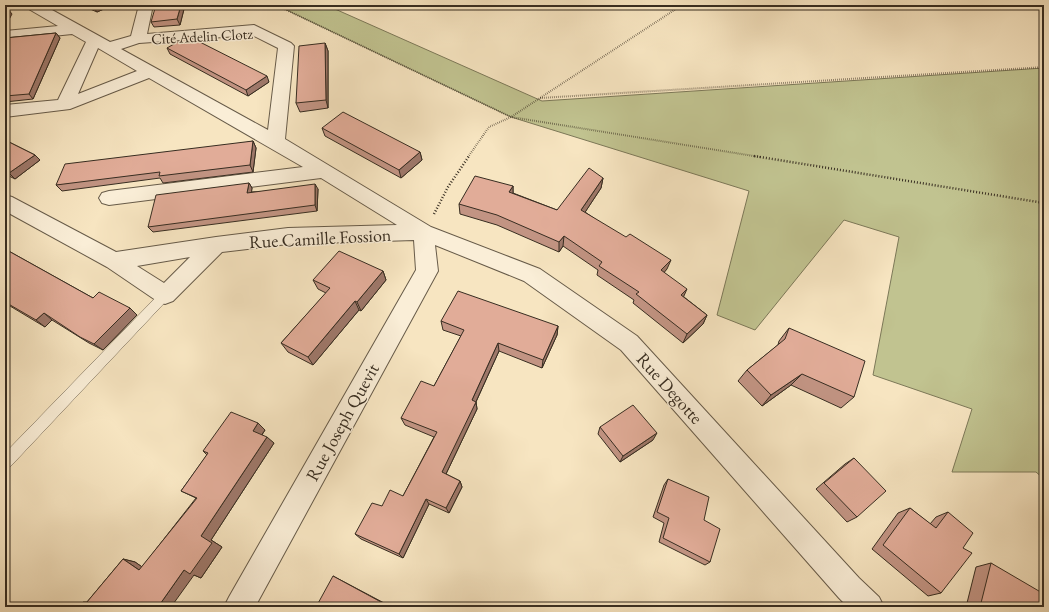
<svg xmlns="http://www.w3.org/2000/svg" width="1049" height="612" font-family="'EB Garamond',serif">
<style>
.green{fill:#c1c390;stroke:#7c7858}
.lines{fill:none;stroke-linecap:round;stroke-linejoin:round}
.lane-casing{stroke:#675b49;stroke-width:1}
.street-casing{stroke:#675b49;stroke-width:2}
.path-far1{stroke:#372d21;stroke-width:2;stroke-dasharray:0.5 1.5;stroke-linecap:butt}
.path{stroke:#372d21;stroke-width:2.5;stroke-dasharray:1 2;stroke-linecap:butt}
.lane{fill:#faeed7;fill-rule:evenodd}
.street{fill:#faeed7;fill-rule:evenodd}
.wall{fill:#c29483;stroke:#372d21}
.shaded-wall{fill:#9e786a;stroke:#372d21}
.building{fill:#e1ac98;stroke:#372d21}
.labels{text-anchor:middle;dominant-baseline:central;stroke-width:3;stroke-linejoin:round;paint-order:stroke}
.far-street-label{font-size:15px;fill:#372d21;stroke:#faeed7}
.street-label{font-size:18px;fill:#372d21;stroke:#faeed7}
</style>
<rect width="100%" height="100%" fill="#f7e5c1"/>
<filter id="stains"><feTurbulence type="fractalNoise" baseFrequency=".005" numOctaves="4"/><feColorMatrix values="0 0 0 0 .2 0 0 0 0 .09 0 0 0 0 .02 0 0 0 .5 -.17"/></filter>
<radialGradient id="worn" r=".72"><stop offset=".6" stop-color="#630" stop-opacity="0"/><stop offset="1" stop-color="#630" stop-opacity=".3"/></radialGradient>
<!-- green -->
<path class="green" d="M276 5H326L542 101 1044 68V479L1036 472H952L972 409 873 375 899 237 844 220 755 330 717 315 749 191 511 117Z"/>
<g class="lines">
<defs>
<path id="lane" d="M165 291 169 292 170 295 169 298 10 467 5 468V453L161 292Z"/>
<path id="street" d="M25 5H43L110 42 131 36 139 5H153L147 34 254 25 291 43 294 46 285 139 431 227 540 269 637 336 859 578 879 597 884 607H848L839 598 621 350 524 281 435 245 438 271 255 607H224L229 597 416 270 414 240 288 244 222 252 173 301 165 304 157 301 107 267 5 211V195L12 197 116 252 216 237 288 228 397 225 321 178 109 205 102 203 99 198 102 193 109 191 303 167 149 78 70 109 5 117V105L58 100 86 42 72 34 5 41V31L58 26 27 8ZM252 35 278 48 268 130 121 49 139 43ZM98 48 137 71 78 94ZM190 257 164 283 137 266Z"/>
</defs>
<!-- lane casing -->
<use href="#lane" class="lane-casing"/>
<!-- street casing -->
<use href="#street" class="street-casing"/>
<!-- path-far1 -->
<path class="path-far1" d="M276 5 511 117 760 157
M540 98 1044 67
M468 157 489 127 511 117 682 5"/>
<!-- path -->
<path class="path" d="M754 156 1044 203
M434 214 448 187 469 156"/>
<!-- lane -->
<use href="#lane" class="lane"/>
<!-- street -->
<use href="#street" class="street"/>
</g>
<!-- wall -->
<path class="wall" d="M81 5H113L97 12Z
M185 5 180 25 154 27 151 22Z
M56 33 60 38 33 99 5 102V38Z
M325 43 328 51V108L300 112 296 103Z
M167 48 269 82 248 96 170 54Z
M322 128 420 152 422 160 401 178 325 136Z
M5 140 35 155 40 160 15 179 5 174Z
M253 141 256 148 253 172 163 183 160 178 62 191 56 185Z
M603 178 601 188 585 212 667 269 664 272 684 297 707 315 703 324 683 343 633 303 634 300 597 275 598 270 563 246 559 252 497 225 460 214 459 204 513 186V193L557 210Z
M249 183 252 188 251 192 318 189 317 211 153 232 148 227Z
M5 249 93 298 130 308 137 315 103 350 89 343 52 320 45 327 5 303Z
M383 271 386 280 361 311 359 310 313 365 288 352 281 343 326 293 318 289 313 280Z
M441 321 558 326 557 335 542 368 499 351 476 402 477 409 446 474 460 481 462 487 449 513 429 504 403 558 361 539 355 534 382 506 403 496 434 437 405 425 401 418 434 386 461 336 443 330Z
M789 328 854 397 841 408 791 385 762 406 738 381 747 370 778 345 779 341Z
M258 423 265 430 262 435 274 443 211 540 222 547 201 578 194 575 87 602 123 559 135 562 142 567 196 498 181 491 207 455 203 451Z
M600 427 653 440 620 462 598 434Z
M854 458 857 517 847 522 816 489 845 464Z
M668 479 704 520 710 562 705 565 659 542 664 523 653 517 664 485Z
M910 508 930 524 936 517 948 512 963 548 941 593 928 596 872 549 898 513Z
M991 563 1044 607H966L976 567Z"/>
<!-- shaded-wall -->
<path class="shaded-wall" d="M97 5H113L97 12 93 7Z
M181 5H185L180 25 177 19Z
M8 9 12 14 5 27V13Z
M56 33 60 38 33 99 29 94Z
M325 43 328 51V108L326 100Z
M267 76 269 82 248 96 246 90Z
M253 141 256 148 253 172 250 165Z
M420 152 422 160 401 178 399 170Z
M35 155 40 160 15 179 9 173Z
M603 178 601 188 580 220 581 210Z
M249 183 252 188 251 198 247 193Z
M315 184 318 189 317 211 315 205Z
M513 186V196L509 192Z
M564 236 563 246 559 252V242Z
M671 260 667 269 658 280 661 270Z
M383 271 386 280 361 311 357 302Z
M687 289 683 298 681 295Z
M355 301 359 310 313 365 308 357Z
M130 308 137 315 103 350 94 344Z
M44 313 52 320 45 327 36 320Z
M707 315 703 324 683 343 687 334Z
M558 326 557 335 542 368 543 360Z
M498 343 499 351 474 406 476 402 477 409 444 478 442 472 472 400Z
M802 374 791 385 762 406 771 395Z
M258 423 265 430 260 437 253 431Z
M657 433 653 440 620 462 623 456Z
M267 437 274 443 211 540 222 547 201 578 194 575 171 607H158L184 570 201 536Z
M460 481 462 487 449 513 446 508Z
M426 499 429 504 403 558 399 554Z
M123 559 135 562 151 573 139 570Z
M333 576 386 604 384 607H379Z"/>
<!-- building -->
<path class="building" d="M89 5H97L93 7Z
M156 5H181L177 19 151 22Z
M5 9H8L5 13Z
M56 33 29 94 5 96V38Z
M188 36 267 76 246 90 167 48Z
M325 43 326 100 296 103 299 46Z
M343 112 420 152 399 170 322 128Z
M5 140 35 155 9 173 5 171Z
M253 141 250 165 159 176 160 172 56 185 65 164Z
M589 168 603 178 581 210 626 237 630 234 671 260 661 270 687 289 681 295 707 315 687 334 636 294 639 292 599 266 602 262 564 236 559 242 497 215 459 204 475 176 513 186 509 192 557 210Z
M249 183 247 193 315 184V205L148 227 156 195Z
M5 249 93 298 99 292 130 308 94 344 80 337 44 313 36 320 5 302Z
M339 251 383 271 357 302 355 301 308 357 281 343 330 288 313 280Z
M458 291 558 326 543 360 498 343 472 400 476 402 442 472 460 481 446 508 426 499 399 554 355 534 372 503 382 506 390 490 403 496 437 432 401 418 421 381 434 386 464 330 441 321Z
M789 328 865 361 854 397 802 374 771 395 747 370 785 339Z
M633 405 657 433 623 456 600 427Z
M231 412 258 423 253 431 267 437 201 536 212 543 190 574 184 570 158 607H79L83 602H87L123 559 139 570 197 498 181 491 208 453 203 451Z
M854 458 886 491 857 517 824 483Z
M668 479 709 497 704 520 720 529 710 562 663 538 669 518 657 512Z
M910 508 936 528 948 512 973 533 963 548 972 553 941 593 883 545Z
M991 563 1044 594V607H980Z
M333 576 381 602 379 607H316Z"/>
<g class="labels">
<!-- far-street labels -->
<g class="far-street-label">
<text transform="translate(202 36) rotate(-3)">Cité Adelin Clotz</text>
</g>
<!-- street labels -->
<g class="street-label">
<text transform="translate(320 238) rotate(-3)">Rue Camille Fossion</text>
<text transform="translate(670 388) rotate(48)">Rue Degotte</text>
<text transform="translate(342 422) rotate(-61)">Rue Joseph Quevit</text>
</g>
</g>
<!-- margin -->
<rect width="1049" height="612" fill="none" stroke="#f7e5c1" stroke-width="20"/>
<rect x="6" y="6" width="1037" height="600" fill="none" stroke="#372d21" stroke-width="2"/>
<rect x="10" y="10" width="1029" height="592" fill="none" stroke="#372d21"/>
<rect width="100%" height="100%" filter="url(#stains)"/>
<rect width="100%" height="100%" fill="url(#worn)"/>
</svg>
